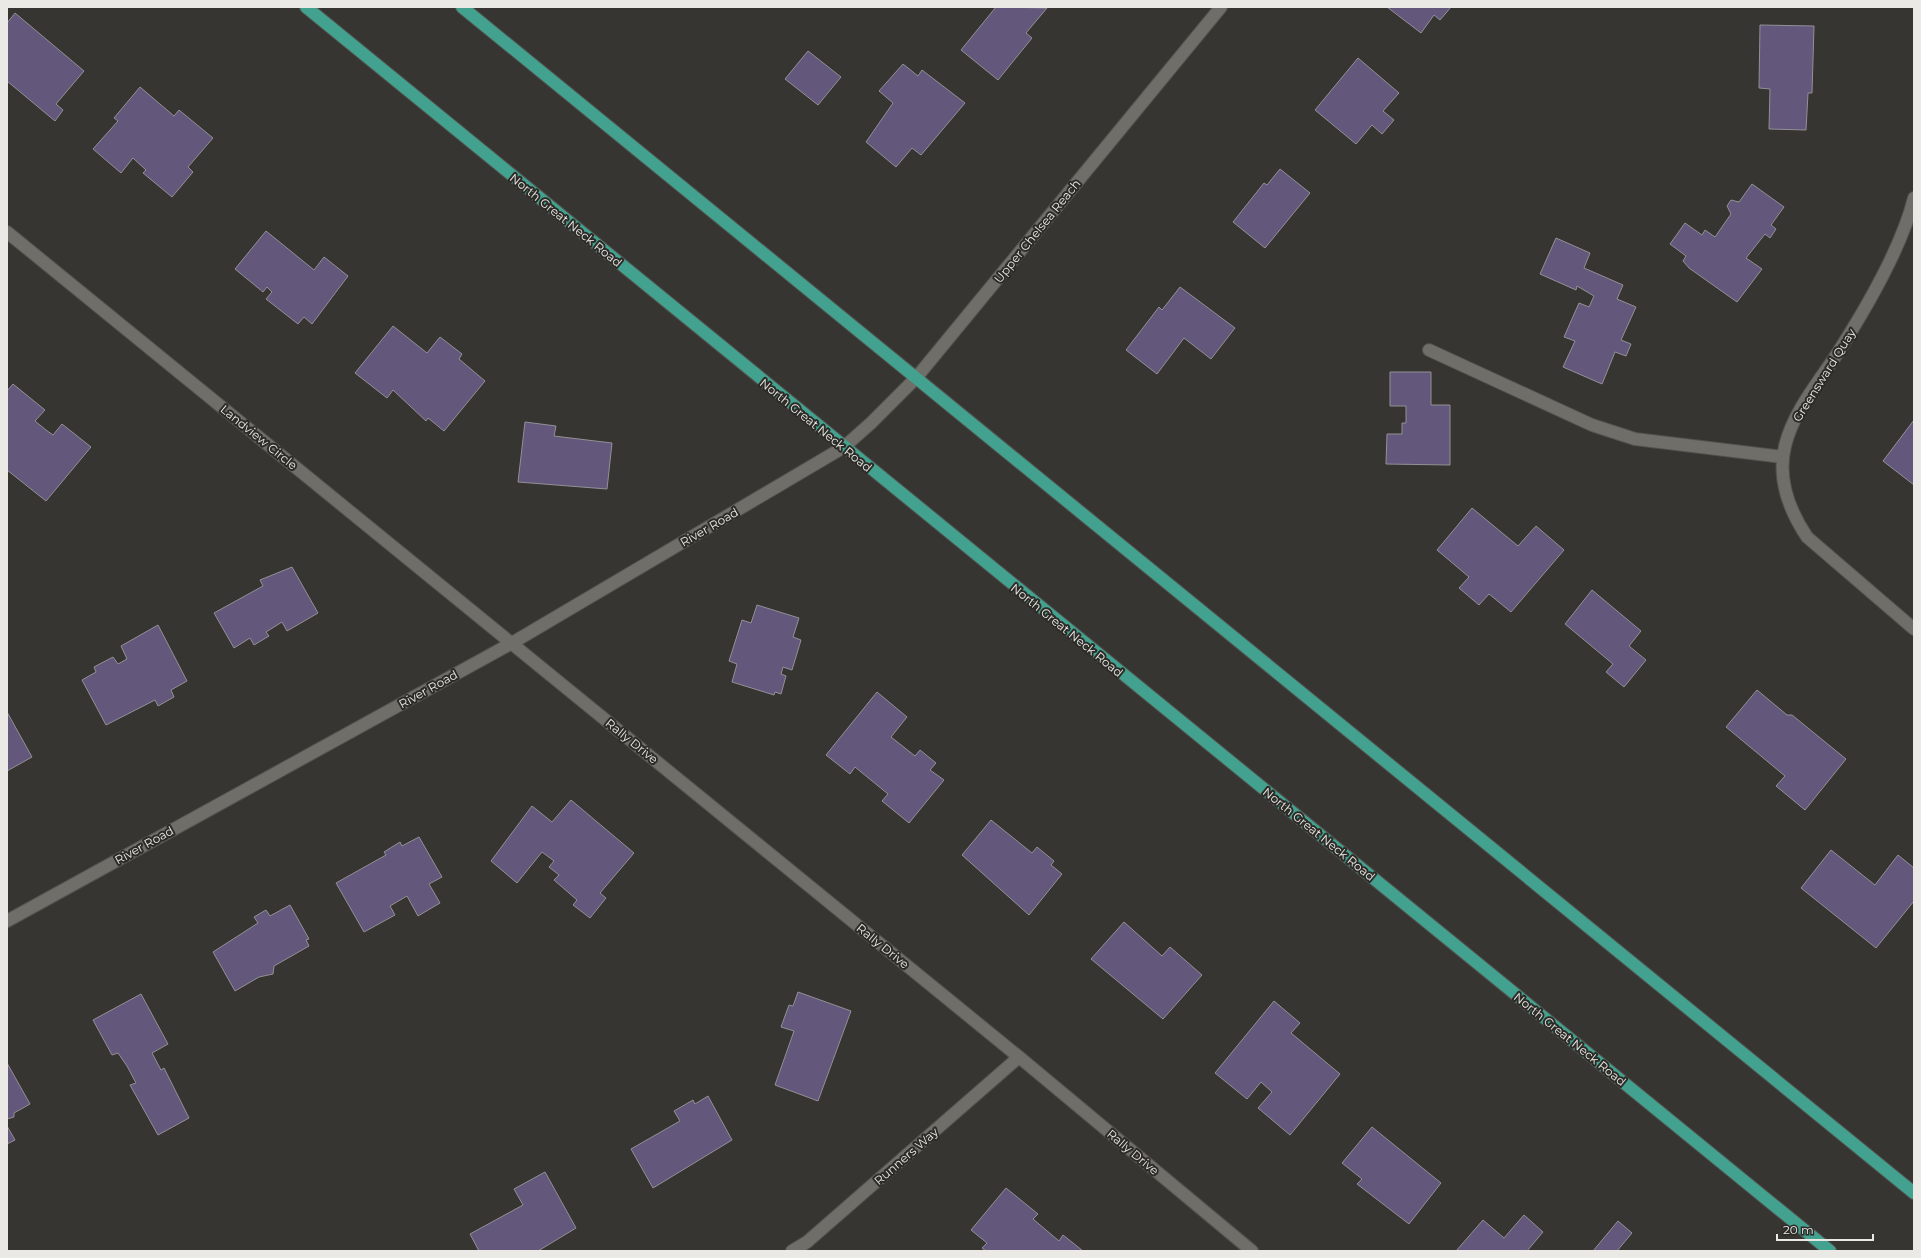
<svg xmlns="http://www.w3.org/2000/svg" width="1921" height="1258" font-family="Montserrat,sans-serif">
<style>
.building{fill:#63577b;stroke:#929196}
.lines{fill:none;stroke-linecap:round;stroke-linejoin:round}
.minor-casing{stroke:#53524e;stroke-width:14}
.major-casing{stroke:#53524e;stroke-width:14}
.minor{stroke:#706e69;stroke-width:12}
.major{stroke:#42a28f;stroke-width:12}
.labels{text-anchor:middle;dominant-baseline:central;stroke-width:4;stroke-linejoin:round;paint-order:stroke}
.street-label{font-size:12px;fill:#eae9e6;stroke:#2d2b27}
</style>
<rect width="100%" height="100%" fill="#373531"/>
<!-- building -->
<path class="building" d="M996 7 1047 8 1026 33 1032 38 998 80 961 50Z
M1387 7H1451L1440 20 1434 15 1421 33Z
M15 13 84 71 56 104 63 110 55 121 7 81V23Z
M1760 25 1814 26 1812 93H1808L1806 130 1769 129 1770 89 1759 88Z
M808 51 841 77 818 105 785 79Z
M1358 58 1399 93 1383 111 1394 120 1382 134 1372 125 1356 144 1315 110Z
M903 64 918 76 922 70 965 103 921 155 912 148 896 167 866 142 893 103 879 91Z
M140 87 174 116 179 110 213 138 188 167 193 172 172 197 143 173 146 170 133 158 121 173 93 149 118 121 114 118Z
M1280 169 1310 193 1265 248 1233 222 1264 183 1267 185Z
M1752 184 1784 207 1771 225 1776 229 1770 238 1765 234 1746 258 1762 269 1737 302 1689 268 1683 261 1686 256 1670 244 1685 223 1702 235 1705 230 1715 237 1731 214 1727 206 1731 200 1739 202Z
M266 231 314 270 324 257 348 276 312 324 304 317 298 324 266 299 272 292 267 287 263 292 235 269Z
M1556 238 1590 253 1584 268 1623 285 1617 299 1636 307 1621 340 1631 344 1626 356 1615 352 1602 384 1563 367 1575 341 1564 337 1579 303 1589 307 1594 296 1577 286 1576 290 1540 274Z
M1180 287 1235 328 1211 359 1184 338 1157 374 1126 350 1159 307 1162 310Z
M393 326 427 353 440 337 462 354 459 359 485 381 444 431 428 418 426 421 393 390 387 398 355 373Z
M1390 372H1431V405H1450V465L1386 464 1387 434H1402V423H1406V406H1390Z
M13 384 45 410 35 421 46 430 53 435 62 424 91 447 46 501 7 470V391Z
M1914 420V485L1883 461Z
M525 422 556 426 554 436 612 443 607 489 518 482Z
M1472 508 1518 546 1536 526 1564 550 1511 612 1489 594 1479 605 1459 588 1469 577 1437 550Z
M292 567 318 613 287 631 282 622 266 632 269 636 254 645 250 638 234 648 214 613 263 586 260 580Z
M1592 590 1641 631 1629 646 1646 660 1624 687 1606 672 1613 664 1565 624Z
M757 605 799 618 793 637 801 640 792 670 783 667 781 674 786 676 781 694 775 692 774 695 732 682 737 664 729 661 742 620 751 623Z
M158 625 187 681 171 690 174 697 158 706 155 700 106 725 82 680 96 672 94 667 113 657 118 664 127 659 121 646Z
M1757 690 1787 715H1792L1846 759 1805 810 1776 786 1785 776 1726 727Z
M877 692 907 717 891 737 915 756 920 750 936 763 930 770 944 780 909 823 882 801 888 794 855 767 850 774 826 755Z
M7 712 32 757 7 771Z
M571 800 634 853 600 893 606 898 590 918 573 905 577 900 554 880 559 875 549 867 554 861 542 852 517 883 491 861 532 806 552 822Z
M991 820 1032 853 1037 847 1054 861 1051 865 1062 874 1029 915 962 855Z
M419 837 442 877 429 884 440 903 418 916 407 896 390 906 395 915 364 932 336 883 386 855 384 852 400 842 402 846Z
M1831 850 1875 885 1898 855 1914 868V901L1876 948 1801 888Z
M290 905 309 939 306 940 309 946 274 966 273 974 259 977 235 991 213 952 258 923 254 917 266 910 270 916Z
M1124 922 1162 956 1170 947 1202 975 1163 1019 1091 959Z
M798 992 851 1011 818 1101 775 1085 794 1031 781 1027 789 1005 793 1006Z
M141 994 168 1044 152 1053 161 1070 164 1068 189 1118 158 1135 130 1085 136 1083 127 1066 118 1053 112 1055 93 1020Z
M1274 1001 1300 1023 1291 1033 1340 1074 1290 1135 1258 1108 1272 1092 1261 1082 1247 1099 1215 1073Z
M7 1063 30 1104 14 1113V1117L7 1119Z
M708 1096 732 1140 653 1188 631 1149 680 1121 674 1111 693 1100 695 1104Z
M7 1126 15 1140 7 1144Z
M1372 1127 1441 1183 1409 1224 1357 1184 1362 1179 1342 1163Z
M545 1172 576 1228 538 1251H479L470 1234 523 1205 514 1189Z
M1006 1188 1038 1214 1033 1219 1059 1241 1063 1235 1083 1251H986L982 1248 987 1243 971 1230Z
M1524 1215 1543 1232 1527 1251H1456L1483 1220 1504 1238Z
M1618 1221 1632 1233 1617 1251H1593Z"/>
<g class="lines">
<defs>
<path id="minor" d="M1914 198C1901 250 1864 312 1835 357 1816 385 1793 413 1785 446 1777 479 1789 510 1807 537L1914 629
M7 232 1019 1057 1252 1251
M1429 350 1592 425 1635 439 1783 457
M7 921 512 643 844 447 871 423 916 378 1221 7
M792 1251 807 1242 1019 1057"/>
<path id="major" d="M306 7 1830 1251
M462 7 1914 1193"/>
</defs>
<!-- minor casing -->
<use href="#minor" class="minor-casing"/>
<!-- major casing -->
<use href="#major" class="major-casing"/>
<!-- minor -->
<use href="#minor" class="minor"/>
<!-- major -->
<use href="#major" class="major"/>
</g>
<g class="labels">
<!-- street labels -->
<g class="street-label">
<text transform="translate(566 220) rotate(39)">North Great Neck Road</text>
<text transform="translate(1037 231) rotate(-51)">Upper Chelsea Reach</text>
<text transform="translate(1824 375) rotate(-58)">Greensward Quay</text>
<text transform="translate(816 425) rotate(39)">North Great Neck Road</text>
<text transform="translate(259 437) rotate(39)">Landview Circle</text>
<text transform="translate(709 527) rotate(-30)">River Road</text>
<text transform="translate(1067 630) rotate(39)">North Great Neck Road</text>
<text transform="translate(428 689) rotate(-29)">River Road</text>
<text transform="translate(632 741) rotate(39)">Rally Drive</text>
<text transform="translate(1319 834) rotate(39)">North Great Neck Road</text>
<text transform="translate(144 845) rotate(-29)">River Road</text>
<text transform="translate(883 946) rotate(39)">Rally Drive</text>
<text transform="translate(1570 1039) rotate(39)">North Great Neck Road</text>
<text transform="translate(1133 1152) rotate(40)">Rally Drive</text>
<text transform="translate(906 1156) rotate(-41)">Runners Way</text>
</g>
</g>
<!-- border -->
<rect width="1921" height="1258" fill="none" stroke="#eae9e6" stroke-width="16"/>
<!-- scale -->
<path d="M1777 1234v6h96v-6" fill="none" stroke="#eae9e6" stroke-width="2"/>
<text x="1783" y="1234" font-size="12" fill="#eae9e6" stroke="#2d2b27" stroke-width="3" paint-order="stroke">20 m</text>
</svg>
